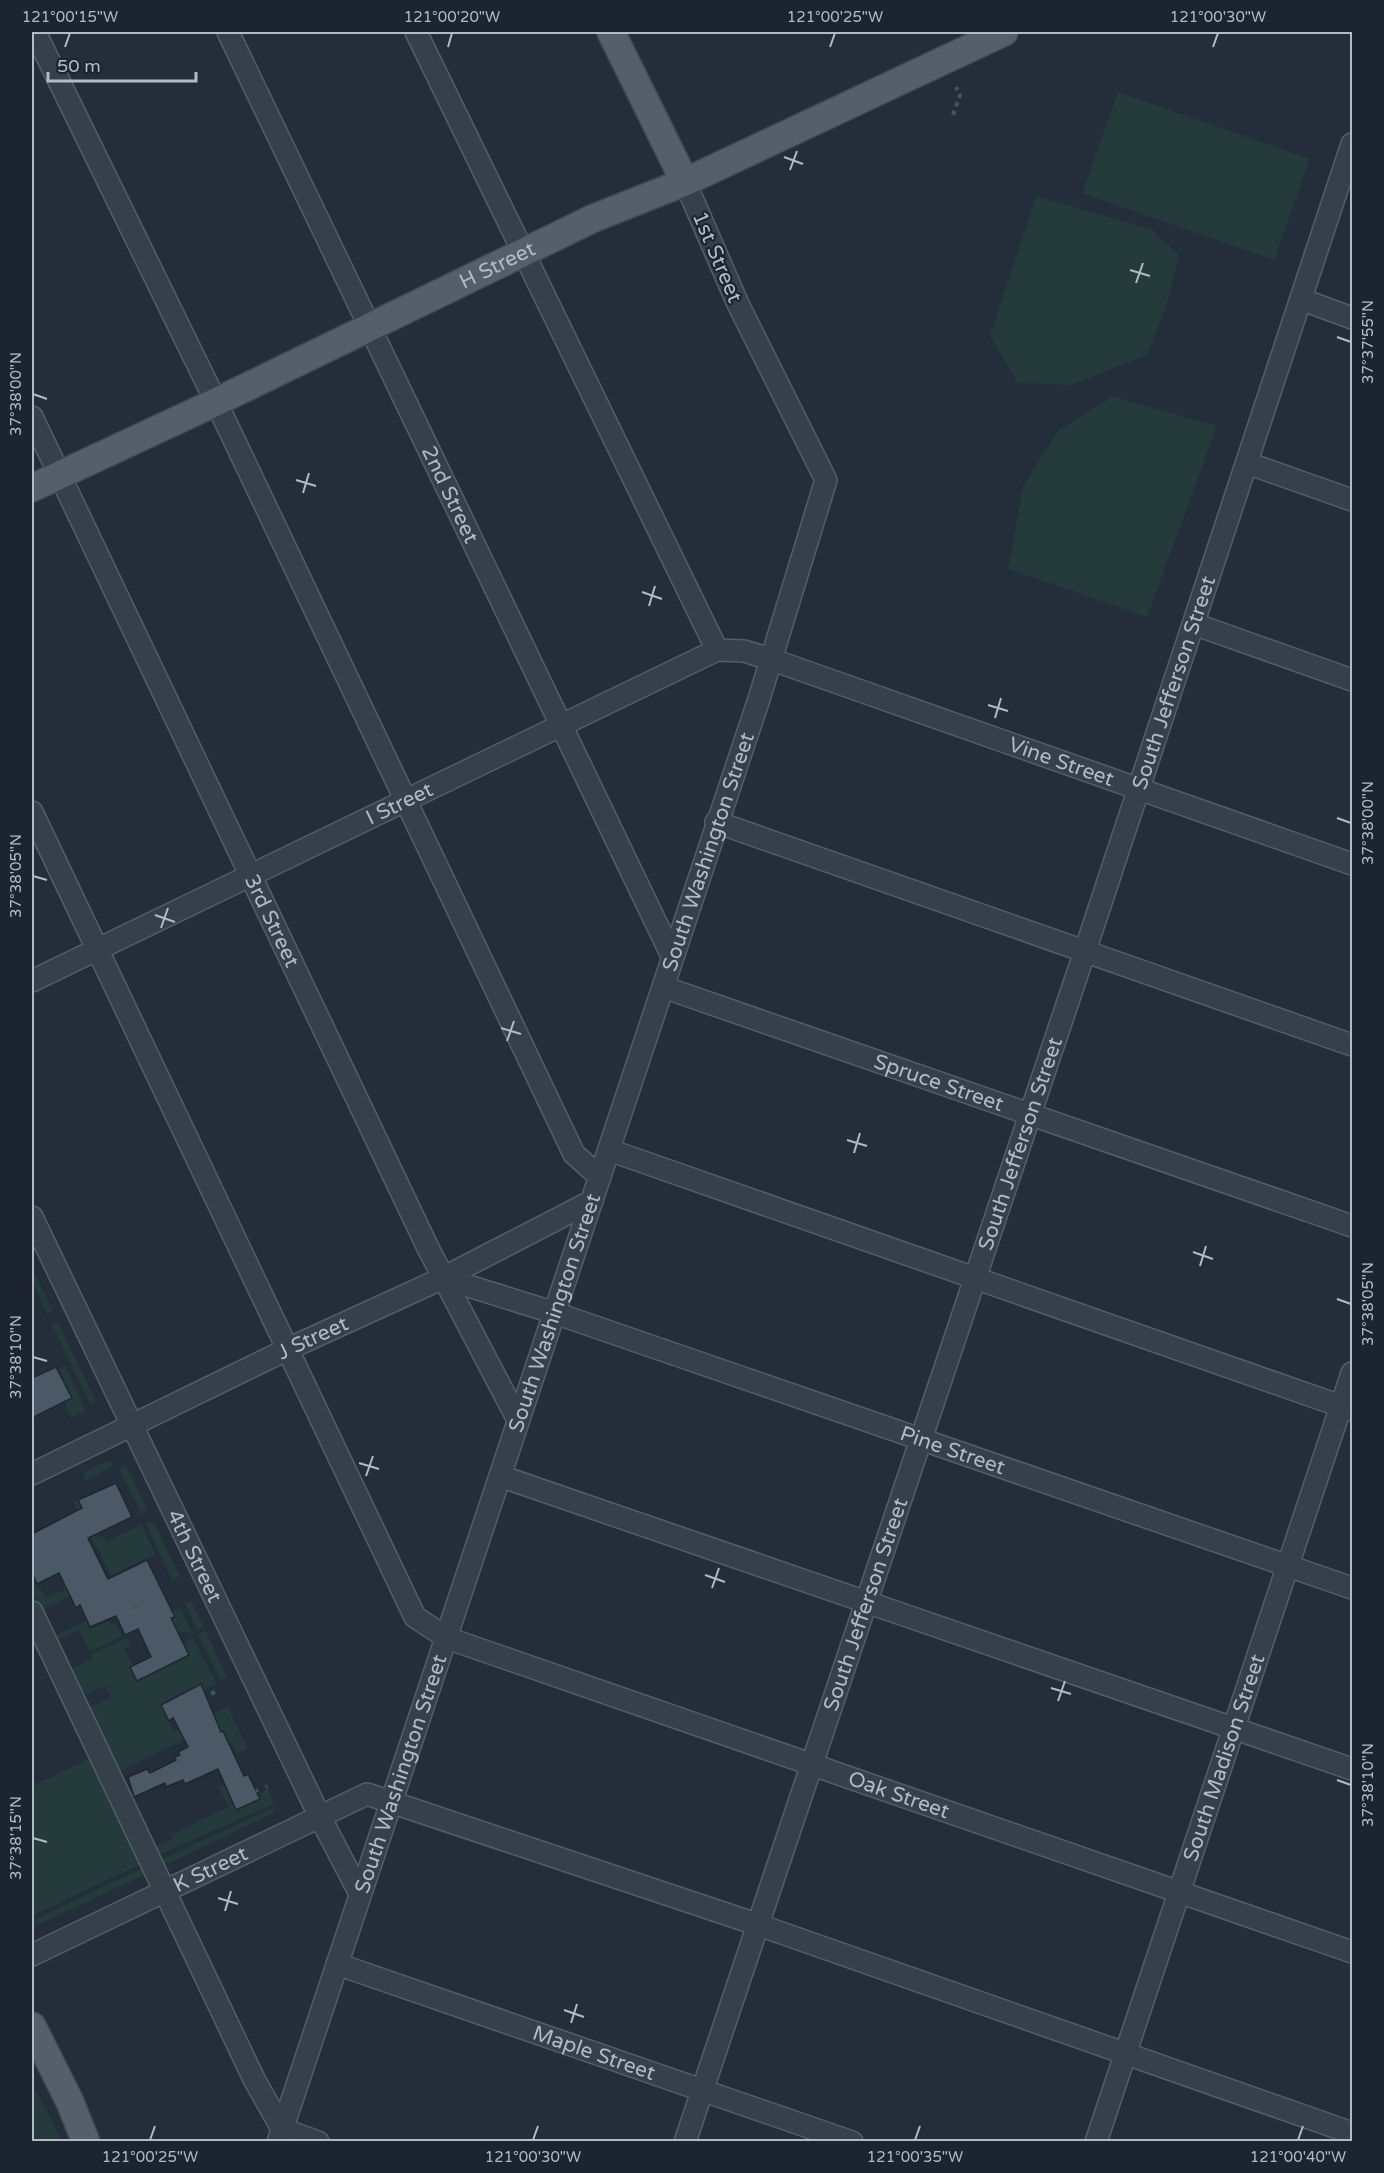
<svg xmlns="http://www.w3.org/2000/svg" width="1384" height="2173" font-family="'Varela Round',sans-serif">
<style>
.green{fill:#253a3b}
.building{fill:#4b5865;stroke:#1e2731;stroke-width:1.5}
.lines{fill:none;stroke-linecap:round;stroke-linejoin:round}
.minor-casing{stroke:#545e68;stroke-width:24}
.major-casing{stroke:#404953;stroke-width:30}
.path{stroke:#425758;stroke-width:4;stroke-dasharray:4.5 4.5;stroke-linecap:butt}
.minor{stroke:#36404a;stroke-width:21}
.major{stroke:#545f6a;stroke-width:27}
.ticks{fill:none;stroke:#b1bbc6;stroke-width:2}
.labels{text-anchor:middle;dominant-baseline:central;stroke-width:4.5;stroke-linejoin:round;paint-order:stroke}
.street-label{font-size:21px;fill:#b1bbc6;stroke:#1c252f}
.neatline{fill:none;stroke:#b1bbc6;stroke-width:2}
.ticks-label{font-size:15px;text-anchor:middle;fill:#b1bbc6}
</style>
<rect width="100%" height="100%" fill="#232e3a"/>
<!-- green -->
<path class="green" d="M1118 92 1310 159 1274 260 1082 193Z
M1036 196 1151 229 1179 255 1169 298 1147 355 1072 385 1018 383 990 336Z
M1112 396 1217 426 1147 617 1008 569 1023 486 1058 431Z
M34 1272 53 1311 47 1314 32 1282V1273Z
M58 1322 96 1402 91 1405 52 1325Z
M65 1366 86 1411 71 1418 64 1402 71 1398 59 1368Z
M110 1460 113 1466 85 1481 83 1472Z
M126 1465 147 1508 142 1515 119 1469Z
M78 1500 100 1539 104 1537 107 1542 141 1524 155 1554 111 1576 74 1502Z
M145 1522H154L180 1576 172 1580Z
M73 1582 78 1592 41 1611 32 1592V1585L37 1584 46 1597 65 1590 63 1587Z
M191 1601 204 1627 197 1630 185 1604Z
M180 1607 193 1633 174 1631 143 1640 142 1637 172 1622 171 1619 175 1616 172 1611Z
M106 1612 87 1622 91 1629 109 1621 111 1625 115 1623 122 1636 90 1652 79 1630 56 1641 53 1636Z
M206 1631 227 1677 220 1680 198 1634Z
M192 1637 217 1684 204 1691 201 1684 161 1705 173 1731 228 1707 248 1749 237 1753 232 1743 228 1744 213 1726 116 1773 86 1709 111 1697 105 1686 80 1697 70 1669 93 1659 91 1654 127 1638 131 1646 124 1649 133 1665 130 1668 137 1681 189 1656 184 1645Z
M91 1758 143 1863 32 1916V1786Z
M225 1785 237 1809 268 1788 274 1804 156 1856 152 1848 173 1839 171 1835 229 1807 219 1787Z
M273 1808 275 1812 166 1865 160 1860Z
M144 1867 148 1873 32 1928V1921Z
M32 2083 62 2141H32Z"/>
<!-- building -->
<path class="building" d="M56 1367 72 1398 32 1418V1378Z
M116 1483 132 1517 88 1538 108 1579 147 1560 175 1617 171 1618 189 1655 137 1681 130 1667 151 1657 138 1629 125 1635 116 1616 90 1627 80 1605 76 1608 59 1573 37 1584 32 1573V1534L82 1508 78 1500Z
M201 1684 221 1732 223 1731 244 1776 248 1774 260 1799 236 1810 218 1769 185 1784 183 1780 166 1787 165 1783 134 1797 128 1777 147 1769 150 1773 176 1760 175 1757 180 1755 178 1752 188 1747 173 1718 169 1721 161 1705Z"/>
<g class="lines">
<defs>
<g id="minor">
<path d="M35 32 216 402 574 1154 600 1177"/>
<path id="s1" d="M228 32C378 339 522 649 672 956"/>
<path d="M416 32 717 650"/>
<path d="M1303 300 1352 318"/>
<path id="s2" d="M32 417 429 1250 518 1420"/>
<path d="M1247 463 1352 500"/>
<path d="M1194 624 1352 680"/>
<path id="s3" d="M32 812 415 1617 447 1638 1352 1952"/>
<path d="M716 822 1352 1045"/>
<path id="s4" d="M32 981 717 650 744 651 770 659 1352 864"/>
<path id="s5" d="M663 987 1352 1226"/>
<path d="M609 1150 1352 1410"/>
<path id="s6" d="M32 1217 319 1815 360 1894"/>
<path id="s7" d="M443 1278 555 1313 1352 1588"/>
<path id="s8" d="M32 1474 288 1349 443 1278 592 1201"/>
<path d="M500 1476 1352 1769"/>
<path d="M32 1612 254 2079 282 2129 318 2142"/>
<path id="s9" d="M32 1955 367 1794 756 1924 1352 2133"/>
<path id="s10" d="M337 1964 852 2142"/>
<path id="s11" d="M278 2142 759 699 826 480 738 304 685 182"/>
<path id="s12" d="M685 2142 1085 951 1352 144"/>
<path id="s13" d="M1096 2142 1352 1373"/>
</g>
<g id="major">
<path d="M611 32 685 182"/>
<path id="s14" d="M32 488 216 402 594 218 685 182 1004 32"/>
<path d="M32 2026 70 2102 86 2142"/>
</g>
</defs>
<!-- minor casing -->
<use href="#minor" class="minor-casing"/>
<!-- major casing -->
<use href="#major" class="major-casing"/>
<!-- path -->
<path class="path" d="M953 115 960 95 956 87
M133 1608 143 1603
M211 1694 218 1690
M266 1787 267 1786
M256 1791 258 1790"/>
<!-- minor -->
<use href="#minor" class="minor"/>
<!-- major -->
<use href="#major" class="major"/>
</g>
<!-- ticks -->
<path class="ticks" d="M65 47 70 33M448 47 452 33M830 47 835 33M1213 47 1218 33M784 157 803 164M790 170 797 151M1130 270 1150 276M1136 283 1143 263M1337 337 1351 342M33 394 47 399M296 480 316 486M303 493 309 473M642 592 662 599M649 606 655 586M988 705 1008 711M995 718 1001 698M1337 818 1351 823M33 876 47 880M155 915 175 922M161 928 168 908M501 1028 521 1034M507 1041 514 1021M847 1140 867 1146M854 1153 860 1133M1193 1252 1213 1259M1200 1266 1206 1246M1337 1299 1351 1304M33 1357 47 1361M359 1463 379 1469M366 1476 373 1456M705 1575 725 1582M712 1588 719 1568M1051 1688 1071 1694M1058 1701 1065 1681M1337 1780 1351 1785M33 1838 47 1842M218 1898 238 1904M225 1911 231 1891M564 2010 584 2017M571 2023 577 2004M150 2140 155 2126M533 2140 538 2126M915 2140 920 2126M1298 2140 1303 2126"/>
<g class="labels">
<!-- street labels -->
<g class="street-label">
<text transform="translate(717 257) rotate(67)">1st Street</text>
<text stroke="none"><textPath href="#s14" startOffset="516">H Street</textPath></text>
<text stroke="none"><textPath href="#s1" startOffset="513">2nd Street</textPath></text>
<text stroke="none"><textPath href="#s12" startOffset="1539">South Jefferson Street</textPath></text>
<text stroke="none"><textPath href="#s4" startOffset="1124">Vine Street</textPath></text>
<text stroke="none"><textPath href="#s4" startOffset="408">I Street</textPath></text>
<text stroke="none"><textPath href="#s11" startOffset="1360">South Washington Street</textPath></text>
<text stroke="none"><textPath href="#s2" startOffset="558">3rd Street</textPath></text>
<text stroke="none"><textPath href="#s5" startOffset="292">Spruce Street</textPath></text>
<text stroke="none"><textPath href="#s12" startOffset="1053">South Jefferson Street</textPath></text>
<text stroke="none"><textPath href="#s11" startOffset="874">South Washington Street</textPath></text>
<text stroke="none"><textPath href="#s8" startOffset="312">J Street</textPath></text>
<text stroke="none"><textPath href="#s7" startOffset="538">Pine Street</textPath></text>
<text stroke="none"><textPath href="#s6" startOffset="376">4th Street</textPath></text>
<text stroke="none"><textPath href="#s12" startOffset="567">South Jefferson Street</textPath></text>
<text stroke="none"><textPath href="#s13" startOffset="405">South Madison Street</textPath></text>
<text stroke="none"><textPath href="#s11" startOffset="388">South Washington Street</textPath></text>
<text stroke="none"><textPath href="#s3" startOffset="1408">Oak Street</textPath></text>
<text stroke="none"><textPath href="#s9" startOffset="198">K Street</textPath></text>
<text stroke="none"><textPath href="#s10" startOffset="272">Maple Street</textPath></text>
</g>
</g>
<!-- border -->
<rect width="1384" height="2173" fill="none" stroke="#1c252f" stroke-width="66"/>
<!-- scale -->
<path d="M48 72v9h148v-9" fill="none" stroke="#b1bbc6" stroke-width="3"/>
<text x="57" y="72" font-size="18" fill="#b1bbc6" stroke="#1c252f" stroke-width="4.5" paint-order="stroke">50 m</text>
<rect x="33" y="33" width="1318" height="2107" class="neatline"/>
<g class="ticks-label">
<text x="70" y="22">121°00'15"W</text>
<text x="452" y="22">121°00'20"W</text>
<text x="835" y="22">121°00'25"W</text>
<text x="1218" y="22">121°00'30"W</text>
<text transform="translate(1368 342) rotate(-90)" y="5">37°37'55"N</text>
<text transform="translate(16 394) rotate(-90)" y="5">37°38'00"N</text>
<text transform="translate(1368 823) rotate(-90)" y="5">37°38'00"N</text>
<text transform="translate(16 876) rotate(-90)" y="5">37°38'05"N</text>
<text transform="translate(1368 1304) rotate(-90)" y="5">37°38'05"N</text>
<text transform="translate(16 1357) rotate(-90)" y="5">37°38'10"N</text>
<text transform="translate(1368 1785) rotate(-90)" y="5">37°38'10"N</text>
<text transform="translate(16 1838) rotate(-90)" y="5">37°38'15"N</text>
<text x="150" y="2162">121°00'25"W</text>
<text x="533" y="2162">121°00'30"W</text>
<text x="915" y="2162">121°00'35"W</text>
<text x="1298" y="2162">121°00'40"W</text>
</g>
</svg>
